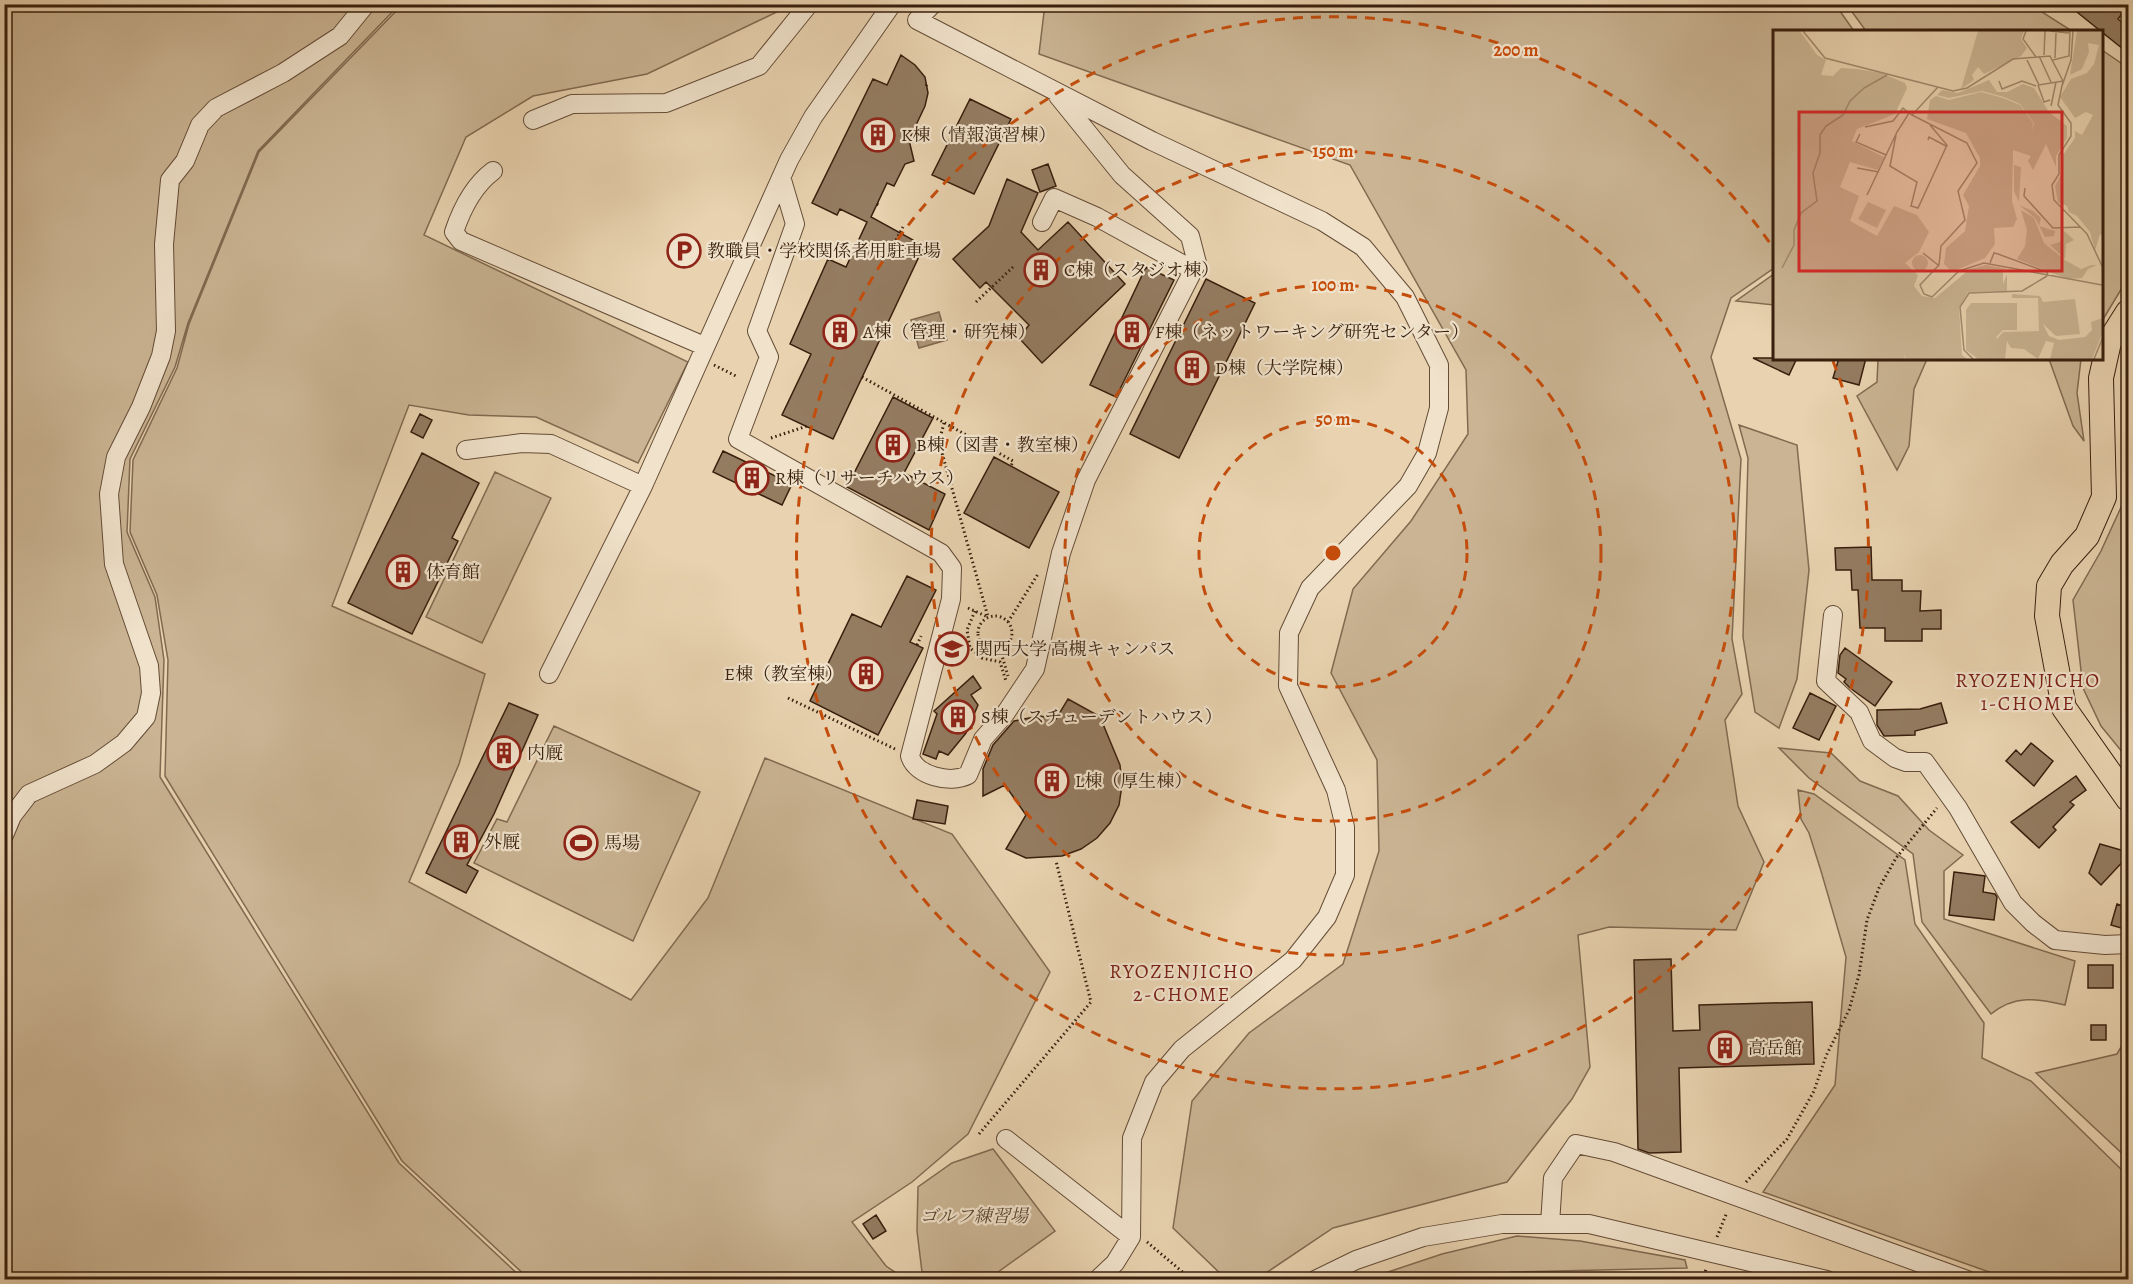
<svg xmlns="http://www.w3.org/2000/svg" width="2133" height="1284" font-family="Alegreya,'Noto Serif JP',serif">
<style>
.green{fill:#cab493;stroke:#816a50;stroke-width:1.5}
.water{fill:#ac9578;stroke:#7e664d;stroke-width:1.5}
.building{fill:#947c61;stroke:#381f0d;stroke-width:1.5}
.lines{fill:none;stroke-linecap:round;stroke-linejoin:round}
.minor-casing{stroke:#644c36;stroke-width:20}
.major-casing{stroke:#381f0d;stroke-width:26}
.path{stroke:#381f0d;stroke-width:3;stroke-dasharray:1.5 3;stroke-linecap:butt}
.minor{stroke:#f0e2cb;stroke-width:18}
.major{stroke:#e8d2af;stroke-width:24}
.ring{fill:none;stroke:#c54d0c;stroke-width:3;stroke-dasharray:10 8}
.labels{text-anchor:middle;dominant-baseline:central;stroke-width:4.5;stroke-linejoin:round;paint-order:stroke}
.poi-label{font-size:18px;fill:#381f0d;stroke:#f0e2cb;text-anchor:start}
.park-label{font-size:18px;font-style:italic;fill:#5c442e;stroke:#f0e2cb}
.neighbourhood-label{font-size:20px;letter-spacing:1.5px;fill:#7a1f14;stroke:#f0e2cb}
.inset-road{fill:none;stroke:#a28a6e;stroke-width:1.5}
.view{fill:#d62828;fill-opacity:0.15;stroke:#d62828;stroke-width:3}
.inset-edge{fill:none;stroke:#381f0d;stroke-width:3}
.centre{fill:#c54d0c;stroke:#f0e2cb;stroke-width:3}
.ring-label{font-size:18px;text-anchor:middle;font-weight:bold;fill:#c54d0c;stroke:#f0e2cb;stroke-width:4.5;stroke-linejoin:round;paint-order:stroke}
</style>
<rect width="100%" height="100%" fill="#e8d2af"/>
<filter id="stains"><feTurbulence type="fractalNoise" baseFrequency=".00333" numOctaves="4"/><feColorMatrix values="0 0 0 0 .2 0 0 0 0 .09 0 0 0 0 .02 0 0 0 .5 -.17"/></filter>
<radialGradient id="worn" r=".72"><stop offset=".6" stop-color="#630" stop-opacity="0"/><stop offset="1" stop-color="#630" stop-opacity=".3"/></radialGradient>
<!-- green -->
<path class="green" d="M1045 4H1835L1854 31 1774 32V268L1731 298 1711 357 1741 459 1732 639 1742 694 1725 720 1738 806 1764 862 1736 930 1609 927 1578 935 1590 1067 1572 1099 1507 1182 1333 1228 1257 1279H1226L1173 1228 1192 1101 1249 1033 1343 964 1379 851 1377 760 1331 673 1353 589 1411 521 1468 434 1466 370 1350 165 1039 54Z
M5 5H399L258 151 188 323 175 367 130 459 127 532 155 597 164 660 160 777 399 1163 523 1279 5 1280Z
M402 5H784L779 11 647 74 533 96 466 137 424 235 688 362 638 463 536 417 469 415 409 405 332 606 485 674 459 764 409 882 631 1000 708 898 765 758 952 834 1050 972 968 1134 912 1182 852 1222 886 1266 905 1279H529L402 1161 165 776 168 660 157 595 130 532 133 460 177 368 189 324 259 152Z
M1847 5H2031L2072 31H1866Z
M2102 50 2128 68V278L2102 321Z
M1774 274V305L1736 301Z
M1878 359H1927L1914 389 1909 446 1897 470 1857 396 1877 382Z
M2049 359H2081L2077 393 2084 441 2073 426Z
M1739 425 1797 445 1809 570 1797 679 1779 728 1755 712 1743 637 1748 458Z
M495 472 551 498 482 643 426 617Z
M2128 492V752L2123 753 2101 726 2083 688 2073 600 2101 551Z
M554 726 700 792 633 941 474 863 497 819 507 822Z
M1779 748 1831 753 1860 781 1898 796 1929 830 1963 855 1944 871V919L2075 961 2065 1005C2037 998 2014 995 1991 1014L1922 922 1913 854 1809 778Z
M1798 790 1814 794 1905 860 1915 924 1984 1023 1982 1058 2031 1081 2128 1176V1279H2009L1763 1192 1835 1085 1846 957 1821 871 1809 833 1801 819Z
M2128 1035V1159L2036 1073 2117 1054Z
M993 1149 1055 1231 998 1272H922L917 1231 918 1187 952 1163Z
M1517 1236 1580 1241 1685 1260 1687 1268 1512 1272 1480 1280 1367 1279 1442 1254Z"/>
<!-- water -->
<path class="water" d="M939 312 947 340 919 348 911 320Z"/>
<!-- building -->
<path class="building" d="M2067 4H2116L2124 11 2118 19 2128 28V53Z
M901 55 915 65 925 77 928 93 925 106 909 140 914 161 905 164 894 186 887 183 871 217 924 246 833 439 782 415 811 354 790 344 828 259 846 267 867 222 840 209 837 215 812 203 873 79 887 85Z
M970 99 1011 119 974 194 932 175Z
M1048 164 1056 186 1040 192 1032 170Z
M1007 179 1038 193 1021 232 1038 250 1068 222 1125 284 1042 363 1019 338 1029 325 986 282 980 288 953 259 989 226Z
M1146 267 1174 280 1116 397 1090 385Z
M1206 279 1255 303 1179 458 1130 434Z
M1753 358H1797L1789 375Z
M1839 358H1866L1859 385 1833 378Z
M893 397 933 418 904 473 945 494 929 530 847 487Z
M420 414 432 420 423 438 411 432Z
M723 451 792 484 782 505 713 472Z
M422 453 479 483 452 538 458 541 412 634 348 603Z
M994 457 1059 492 1029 548 964 513Z
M1871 547 1872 580H1902V591H1921L1920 611 1941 610V629H1922V641H1885V628H1860L1858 590H1852L1851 570H1836L1835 548Z
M907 576 936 590 910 642 923 648 878 735 810 701 852 614 881 627Z
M1845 648 1892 682 1875 706 1850 688 1844 682 1846 679 1838 673 1840 655Z
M973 676 981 688 971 695 978 705 966 733 948 755 939 751 936 759 923 754 937 714 934 711Z
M1810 693 1836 706 1819 740 1793 728Z
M1068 699 1106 720 1103 724 1120 765 1122 785 1119 805 1110 823 1097 838 1081 849 1062 856 1026 858 1006 849 1026 815 1005 785 983 796V769L993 745 1014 721 1040 716 1056 719Z
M509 703 538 715 494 814 467 865 478 871 466 893 426 873Z
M1941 703 1947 723 1915 731V735L1884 736 1877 725V710L1920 709Z
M2031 743 2053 761 2034 786 2006 761 2016 750 2021 755Z
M2076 776 2086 790 2070 802 2074 805 2053 827 2056 830 2039 848 2011 822Z
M917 800 948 806 945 824 913 819Z
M2100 844 2128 852V856L2101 885 2089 873Z
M1954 872 1985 876 1983 892 1995 894 1997 897 1994 920 1949 915Z
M2117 904 2128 908V930L2111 925Z
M1671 959 1673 1031 1700 1030 1699 1005 1812 1002 1814 1064 1679 1068 1681 1152 1649 1153 1638 1149 1634 960Z
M2088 965H2113V988H2088Z
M2091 1025H2106V1040H2091Z
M876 1215 886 1231 873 1239 863 1224Z"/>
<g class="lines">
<defs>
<path id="minor" d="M933 4 917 20 1152 141 1322 221 1363 247 1405 297 1439 365V408L1427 453 1408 486 1310 588 1289 633 1288 686 1336 790 1345 827V875L1327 917 1293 960 1182 1049 1154 1082 1132 1138 1131 1237 1115 1263 1097 1280
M533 120 572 104 666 103 759 66 809 4
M493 171C473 186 462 208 454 232L461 241 704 346
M782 180 795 224 757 331 769 357 738 439 941 553 952 568 951 599 910 756C916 776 950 784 968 775L983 739 1005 714 1035 669 1061 553 1086 480 1197 263 1190 236 1122 175 1058 96
M1042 222 1054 198 1097 217 1193 270
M466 450 522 443 551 444 643 486
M1833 615 1826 681 1859 712 1872 741 1895 758 1906 762H1925L1958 808 2013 903 2033 923 2055 940 2105 945 2128 944
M549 674 643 486 789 160 813 117 892 4
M4 835 12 816 29 794 95 764 124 743 146 717 151 693 149 666 114 564 109 494 116 457 141 407 161 356 166 331 164 244 170 180 185 161 200 125 216 108 283 73 340 36 366 4
M1006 1139 1131 1237
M1550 1224 1553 1178 1576 1144 1614 1152 1967 1280
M1315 1280 1356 1260 1423 1237 1502 1224H1589L1827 1280"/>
<path id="major" d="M2128 312 2109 342 2101 378 2104 497 2087 536 2062 564 2049 586 2047 616 2064 708 2128 799"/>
</defs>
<!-- minor casing -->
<use href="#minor" class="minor-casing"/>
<!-- major casing -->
<use href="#major" class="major-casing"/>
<!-- path -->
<path class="path" d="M926 86 928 82
M877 204 880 205
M896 240 903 227
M929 251 933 242
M976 302 1013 267
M714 365 738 377
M862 377 1013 461 1011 466
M944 423 939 442 988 617
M771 438 807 426
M968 608 988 617
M975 611 967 630 970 648 982 658 1000 662 1006 681
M978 633a17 17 0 1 1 34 0a17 17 0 1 1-34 0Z
M1008 622 1038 574
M917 645 921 636
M1000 649 1008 676
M788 698 895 749
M979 1134 1091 1002 1056 861
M1746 1182 1787 1139 1814 1091 1826 1056 1849 1010 1859 975 1867 920 1879 888 1896 858 1937 808
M1717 1237 1727 1212
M1147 1242 1192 1280
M1703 1280 1706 1269"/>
<!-- minor -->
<use href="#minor" class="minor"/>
<!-- major -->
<use href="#major" class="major"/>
</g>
<!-- distance rings -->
<g class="ring">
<circle cx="1333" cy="553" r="134"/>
<circle cx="1333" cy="553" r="268"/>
<circle cx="1333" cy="553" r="402"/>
<path d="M1833 361A536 536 0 1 1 1772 246"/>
</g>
<!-- icons -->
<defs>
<symbol id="building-ring" viewBox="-11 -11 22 22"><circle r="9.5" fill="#f0e2cb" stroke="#8f2418" stroke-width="1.5"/><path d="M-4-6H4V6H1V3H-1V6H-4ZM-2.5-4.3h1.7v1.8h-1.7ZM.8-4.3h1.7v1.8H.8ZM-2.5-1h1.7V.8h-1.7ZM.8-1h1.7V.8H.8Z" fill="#8f2418"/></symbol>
<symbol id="parking-ring" viewBox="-11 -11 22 22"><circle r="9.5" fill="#f0e2cb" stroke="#8f2418" stroke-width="1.5"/><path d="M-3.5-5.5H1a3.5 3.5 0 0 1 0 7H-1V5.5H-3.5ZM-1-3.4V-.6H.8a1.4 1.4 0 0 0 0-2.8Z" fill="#8f2418"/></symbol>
<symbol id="university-ring" viewBox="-11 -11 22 22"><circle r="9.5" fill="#f0e2cb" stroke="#8f2418" stroke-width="1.5"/><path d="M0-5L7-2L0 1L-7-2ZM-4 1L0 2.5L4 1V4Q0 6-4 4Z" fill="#8f2418"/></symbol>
<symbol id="stadium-ring" viewBox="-11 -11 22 22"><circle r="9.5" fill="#f0e2cb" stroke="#8f2418" stroke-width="1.5"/><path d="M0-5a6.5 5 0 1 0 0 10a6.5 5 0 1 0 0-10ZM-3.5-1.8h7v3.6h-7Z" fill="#8f2418"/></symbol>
</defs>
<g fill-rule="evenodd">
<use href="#building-ring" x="859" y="116" width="38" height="38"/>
<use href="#parking-ring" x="665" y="232" width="38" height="38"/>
<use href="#building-ring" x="1022" y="251" width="38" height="38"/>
<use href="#building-ring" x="821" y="313" width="38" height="38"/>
<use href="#building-ring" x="1113" y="313" width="38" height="38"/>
<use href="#building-ring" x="1173" y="349" width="38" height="38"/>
<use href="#building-ring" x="874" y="426" width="38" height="38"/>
<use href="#building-ring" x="733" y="459" width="38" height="38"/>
<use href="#building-ring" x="384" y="553" width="38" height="38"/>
<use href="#university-ring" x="933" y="630" width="38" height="38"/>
<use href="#building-ring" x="847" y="655" width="38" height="38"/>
<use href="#building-ring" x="939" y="698" width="38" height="38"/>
<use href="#building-ring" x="485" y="734" width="38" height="38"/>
<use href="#building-ring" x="1033" y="762" width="38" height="38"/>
<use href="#building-ring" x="442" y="823" width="38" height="38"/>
<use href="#stadium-ring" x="562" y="824" width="38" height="38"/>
<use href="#building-ring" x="1706" y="1029" width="38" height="38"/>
</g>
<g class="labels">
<!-- poi labels -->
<g class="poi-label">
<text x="901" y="135">K棟（情報演習棟）</text>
<text x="707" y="251">教職員・学校関係者用駐車場</text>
<text x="1064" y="270">C棟（スタジオ棟）</text>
<text x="863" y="332">A棟（管理・研究棟）</text>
<text x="1155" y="332">F棟（ネットワーキング研究センター）</text>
<text x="1215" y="368">D棟（大学院棟）</text>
<text x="916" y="445">B棟（図書・教室棟）</text>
<text x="775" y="478">R棟（リサーチハウス）</text>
<text x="426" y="572">体育館</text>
<text x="975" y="649">関西大学 高槻キャンパス</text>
<text x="843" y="674" text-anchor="end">E棟（教室棟）</text>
<text x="981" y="717">S棟（スチューデントハウス）</text>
<text x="527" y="753">内厩</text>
<text x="1075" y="781">L棟（厚生棟）</text>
<text x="484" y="842">外厩</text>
<text x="604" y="843">馬場</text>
<text x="1748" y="1048">高岳館</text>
</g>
<!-- park labels -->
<g class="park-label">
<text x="974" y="1216">ゴルフ練習場</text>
</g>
<!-- neighbourhood labels -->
<g class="neighbourhood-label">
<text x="2028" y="680">RYOZENJICHO<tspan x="2028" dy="23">1-CHOME</tspan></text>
<text x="1182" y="971">RYOZENJICHO<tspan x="1182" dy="23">2-CHOME</tspan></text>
</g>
</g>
<!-- overview -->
<g transform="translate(1773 30)">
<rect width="330" height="330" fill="#e8d2af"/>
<path d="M0 1H27L44 25 53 30 48 45 60 46 68 38 84 39 108 43 132 53 134 58 122 84 84 99 79 111 111 127 105 140 77 132 67 157 86 166 77 191 104 206 121 176 144 185 156 202 146 222 132 233 145 245 141 256 149 266 162 268 197 239 213 235 234 239 208 241 230 242V254L234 244V261L195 262 186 278 189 325 194 329H133L131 324 132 329H0ZM205 1H251L248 9 254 18 248 26 211 44 205 37 199 45 201 50 188 59ZM304 1H330V207L327 204 322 221 317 202 304 186 296 182 294 176 285 172 282 156 289 143 290 125 302 108V101L309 105 320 85 313 82 302 88 287 67 298 49 314 43 321 34 326 15 315 13 316 22 309 39 297 45ZM216 50 224 62H234L250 54 261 58 276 82 294 96V108L283 126V137L273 114 260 140 255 131 258 126 240 120 239 171 244 189 240 197 221 198 222 214 212 228 179 242 171 234 173 218 192 201 196 176 190 165 207 136V128L193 103 154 89 157 70 163 66 176 70 208 62 230 68 247 75 260 93 259 101 261 93 247 74 231 67 209 61 176 68 164 65 169 60 185 63ZM241 135 248 137 246 172 241 161ZM95 172 113 180 104 198 85 189ZM246 175 260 181 268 188 266 196 282 201 281 206 272 207 262 188ZM248 180 261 188 271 213 292 230 308 239 318 235H324L315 239 309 248 295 249 244 229 252 216 254 200ZM290 200 301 210 293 214 292 229 277 215 287 212ZM139 233a8 8 0 1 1 16 0a8 8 0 1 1-16 0ZM239 264 267 266 270 272 302 269 307 304 283 306 270 294 276 306 286 310 312 307 319 300 318 292 330 288V302L319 329H277L281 313 273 311 265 329 251 319 238 318 234 311 232 329H205L193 320V280L198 273H244V300H230L223 307 224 309 230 302 266 301 265 268H239Z" fill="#cab493"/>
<path class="inset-road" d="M30 1 52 28 180 61 194 58 240 29 277 26 290 51 285 75 298 93V106L286 125V144L279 155 281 170 314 204 330 238M253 1 250 9 263 27M277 1 296 3M271 25 272 1M266 26 278 52M282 28 283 3M254 30 266 55 290 51M280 30 296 26 297 1M226 51 229 59 249 51 263 56M265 55 271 72 277 70M289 56 298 30 300 1M165 57 139 85 194 113 204 133 185 161 192 190 168 216 166 235 147 255 151 264 159 267 186 241 211 233 329 255M278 76 283 52M92 97 120 91 130 78 136 83M87 104 83 112 113 125M123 105 117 136 144 152 138 176 145 178 174 115 157 95M155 110 156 107 173 116M84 138 106 142M252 158 251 166 280 198 307 197M94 165 124 102 136 83 139 85M150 223 165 235M217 233 221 223 225 224 274 242 275 246M9 238 21 215V200L28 183 44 171 40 143 47 123V105L53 96 70 85 77 71 91 58 114 45M200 329 191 320 187 277 196 263 249 261 274 246M321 329 330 307"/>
<path class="view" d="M26 82H289V241H26Z"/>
<rect width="330" height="330" class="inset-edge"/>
</g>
<circle cx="1333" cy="553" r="9" class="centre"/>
<g class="ring-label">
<text x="1516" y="56">200 m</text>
<text x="1333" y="157">150 m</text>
<text x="1333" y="291">100 m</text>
<text x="1333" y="425">50 m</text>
</g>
<!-- margin -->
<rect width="2133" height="1284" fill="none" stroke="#e8d2af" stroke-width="24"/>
<rect x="6" y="6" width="2121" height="1272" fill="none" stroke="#381f0d" stroke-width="3"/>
<rect x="12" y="12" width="2109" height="1260" fill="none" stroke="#381f0d" stroke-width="1.5"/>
<rect width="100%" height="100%" filter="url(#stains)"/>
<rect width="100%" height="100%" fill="url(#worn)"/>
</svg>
